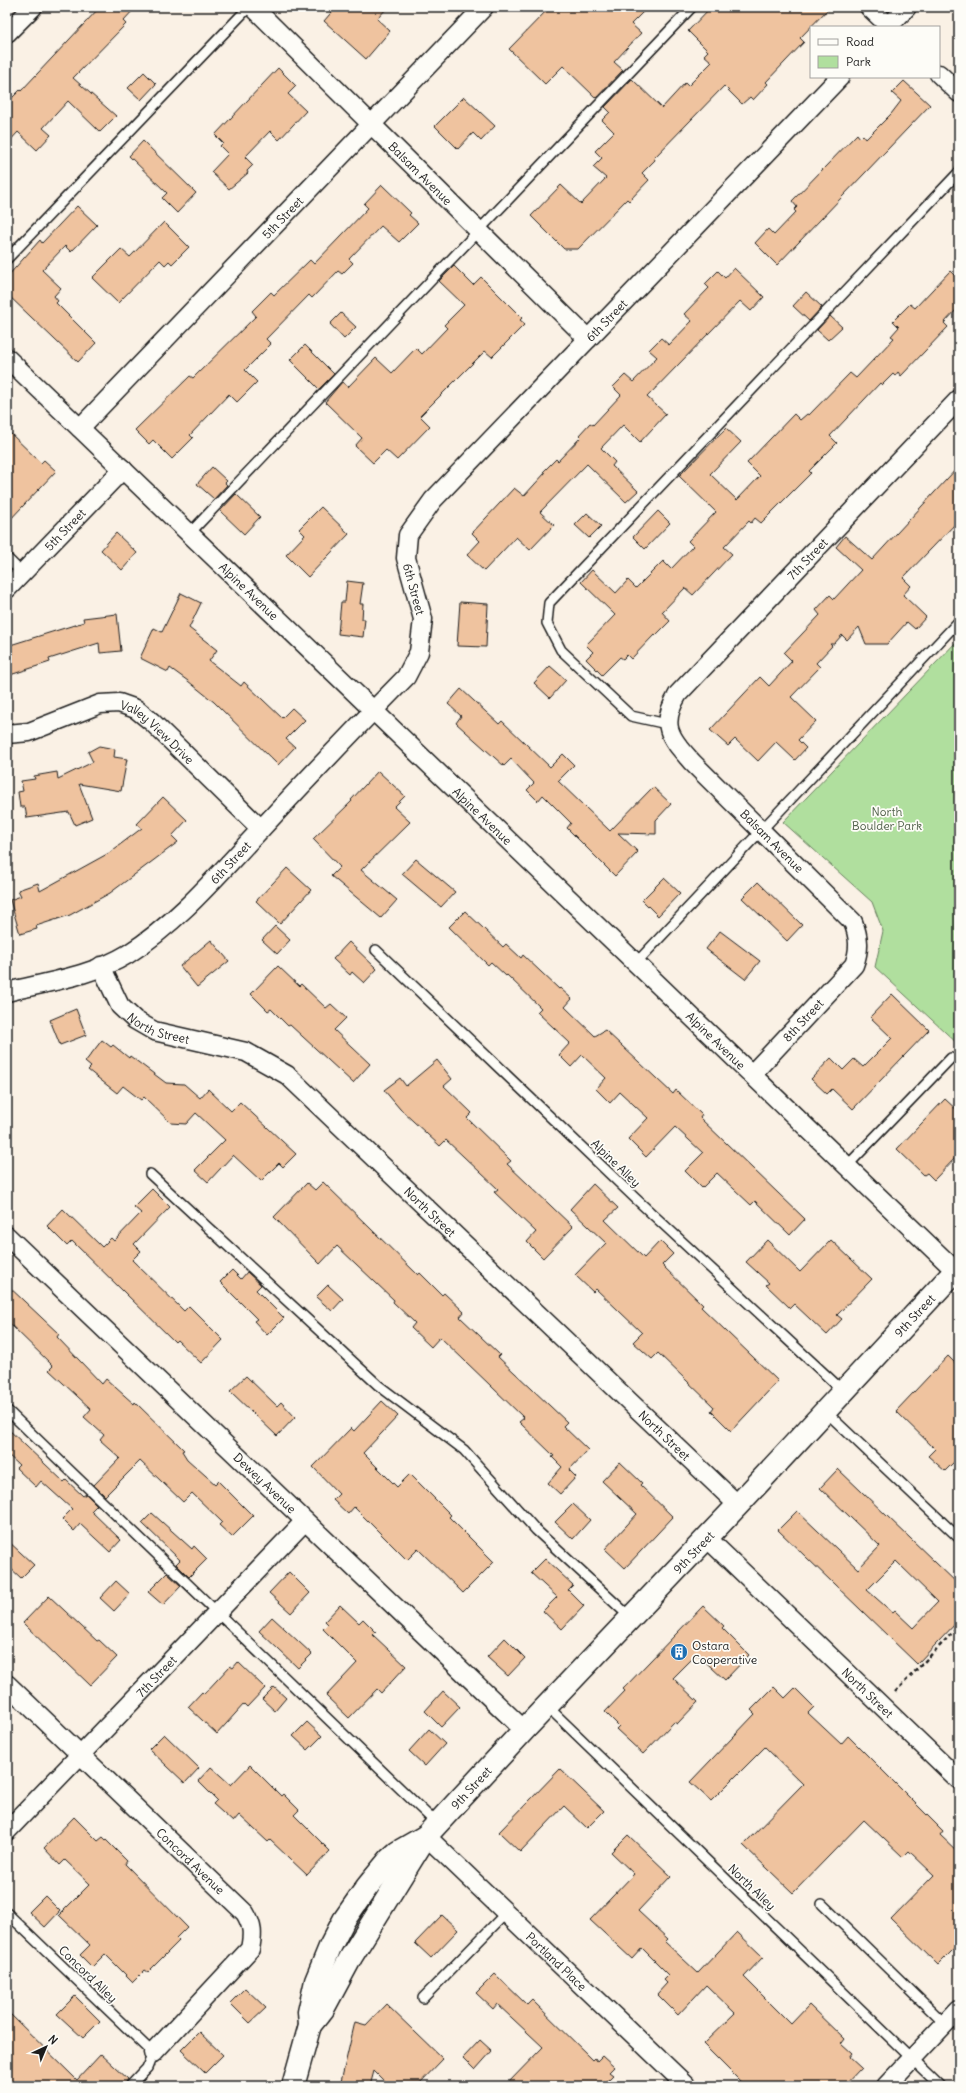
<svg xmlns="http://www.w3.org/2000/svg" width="966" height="2093" font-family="Delius,sans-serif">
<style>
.green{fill:#b0df9e;stroke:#667e5d}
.building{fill:#efc39f;stroke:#1c1c1c;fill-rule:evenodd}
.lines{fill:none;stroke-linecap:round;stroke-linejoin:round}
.service-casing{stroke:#1c1c1c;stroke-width:12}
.minor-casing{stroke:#1c1c1c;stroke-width:21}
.tertiary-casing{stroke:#1c1c1c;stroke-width:25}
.path{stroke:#1c1c1c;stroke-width:2.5;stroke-dasharray:4 3;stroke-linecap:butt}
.service{stroke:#fdfcf7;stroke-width:9}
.minor{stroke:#fdfcf7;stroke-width:18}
.tertiary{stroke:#fdfcf7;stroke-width:22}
.labels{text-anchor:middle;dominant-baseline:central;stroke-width:3.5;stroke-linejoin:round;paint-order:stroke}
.street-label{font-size:12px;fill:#1c1c1c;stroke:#fdfcf7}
.park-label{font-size:12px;fill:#50604a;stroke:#fdfcf7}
.poi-label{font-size:12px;fill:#1c1c1c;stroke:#fdfcf7;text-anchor:start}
</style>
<rect width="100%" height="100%" fill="#faf1e5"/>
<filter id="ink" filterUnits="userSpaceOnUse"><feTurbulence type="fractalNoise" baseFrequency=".025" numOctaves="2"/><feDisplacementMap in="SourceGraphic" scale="8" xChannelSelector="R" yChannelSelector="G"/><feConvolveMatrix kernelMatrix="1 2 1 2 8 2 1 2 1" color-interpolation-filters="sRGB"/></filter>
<g filter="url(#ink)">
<!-- green -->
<path class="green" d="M959 639V1045L875 967 883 931 872 902 783 822Z"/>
<!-- building -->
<path class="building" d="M100 7H136L123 21 126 24 73 78 116 116 100 132 68 101 43 128 51 135 37 150 18 132 7 144V103L20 90 21 91Z
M336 7H388L377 19 390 31 366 59 324 21Z
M550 7H648L631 24 641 33 614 62 623 70 596 98 563 66 545 84 509 49Z
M711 7H830L800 38 804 42 766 82 768 84 753 100 750 97 742 104 724 86 654 158 655 160 642 173 649 180 629 201 627 199 578 249H564L531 216 561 185 581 204 606 178 593 167 602 158 595 151 614 132 602 120 610 112 605 107 632 79 662 108 685 83 688 86 712 62 704 55 708 51 688 31Z
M278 68 296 86 288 94 306 111 279 140 270 131 245 157 253 165 247 171 248 173 229 189 211 172 228 154 220 146 223 143 215 135Z
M144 72 156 84 141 100 128 88Z
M904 81 930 105 777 265 755 243 768 229 774 235 796 212 794 210 797 207 792 201 857 134 860 138 863 135 866 139 891 114 901 101 892 93Z
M464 97 495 126 481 141 473 133 458 149 435 126Z
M143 141 196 193 177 213 162 198 167 193 129 156Z
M382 185 411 213 409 215 418 223 399 242 381 226 349 259 353 263 342 274 338 271 312 298 309 295 266 339 271 344 245 370 257 382 237 402 229 394 190 435 193 438 172 459 153 440 149 444 135 430 190 376 193 378 256 316 252 311 271 292 274 295 310 260 314 264 368 208 364 204Z
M77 206 97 225 71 252 65 246 42 270 61 288 54 296 58 301 56 303 96 343 78 362 7 294V277L40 240 42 243Z
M164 222 189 247 172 264 169 261 165 265 160 260 118 303 92 278 121 249 130 257Z
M454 266 473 285 481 277 522 318 520 320 525 324 492 357 485 351 420 416 430 426 397 460 386 450 373 463 355 446 362 438 325 402 342 382 348 387 376 358 392 373 416 348 422 354 447 328 444 325 464 305 439 281Z
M734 268 764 297 751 311 740 301 647 397 666 414 640 442 623 425 601 448 615 462 612 466 638 491 626 502 587 464 540 512 554 525 530 550 516 537 484 571 467 555 480 541 472 533 514 488 524 496 545 473 543 472 556 459 558 461 581 437 579 435 590 423 593 425 621 395 613 387 625 375 633 382 657 357 649 350 661 338 669 345 692 321 684 314 709 288 705 284 718 271 725 278Z
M950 271 959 280V307L944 323 948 327 901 376 898 372 895 376 893 374 882 385 880 383 830 436 837 443 809 471 811 473 761 523 755 518 751 523 749 521 724 547 732 554 693 595 685 588 662 612 670 621 655 636 654 635 631 659 627 655 623 659 620 657 602 675 586 659 593 652 586 645 615 615 581 582 592 570 616 593 628 580 636 588 663 561 671 569 693 546 688 541 716 512 679 476 726 428 741 442 710 474 737 500 760 476 747 463 794 414 800 420 807 414 809 415 850 373 856 378 894 338 891 336 899 327 893 321 910 304 915 308Z
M806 292 822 307 809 321 793 306Z
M341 313 356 327 344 339 330 324Z
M830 316 842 327 828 340 817 330Z
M305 345 334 374 319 389 290 360Z
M7 430 41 463 44 460 56 471 7 523Z
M959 466V520L903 578 911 586 903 595 926 617 915 629 907 622 887 644H866L859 627 847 640 842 635 834 644H830L832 646 816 663 820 667 791 697 816 721 798 740 806 748 795 760 776 742 758 761 735 739 728 746 710 730 760 677 769 686 792 661 784 653 820 615 816 610 830 595 834 599 861 570 836 547 845 536 872 560Z
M212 467 227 481 225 483 227 485 214 499 197 484Z
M236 494 260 517 244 534 220 511Z
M321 507 349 534 308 577 286 555 305 535 299 529Z
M658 511 670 523 645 549 633 537Z
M587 513 601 526 589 538 575 525Z
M116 533 137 553 122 570 101 550Z
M347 581 363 583 360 604H363L362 619H365L363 637 338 634 341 602H345Z
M181 593 201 603 189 628 217 650 209 661 241 686 244 682 282 718 292 708 305 720 286 739 295 747 278 765 214 702 188 681 170 668 168 672 140 658 154 628 162 632Z
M460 602 488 604 486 647 457 646Z
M117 614 121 651 100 653 99 643 49 659 50 662 7 676V646L84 622 83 618Z
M550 666 566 680 550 698 534 683Z
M461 689 499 724 502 721 550 767 563 754 574 765 558 781 610 831 653 787 671 804 656 820V834L618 833 638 852 615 876 567 828 571 823 543 795 538 801 527 790 534 783 511 759 504 766 456 723 461 716 448 704Z
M99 746 115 749 114 757 127 759 121 791 79 784 92 818 75 825 69 812 27 818 25 807H20L18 792 23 791 21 781 35 779 34 776 57 772 58 779 93 762 88 752Z
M378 771 405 796 394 807 410 822 361 870 397 900 381 918 331 876 340 867 313 839 352 801 351 800Z
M163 797 187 820 172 836 178 842 110 893 70 915 36 926 37 929 20 934 10 900 21 896 18 890 38 883 40 891 109 853 142 828 137 824Z
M416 859 455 892 441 907 402 874Z
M287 868 311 890 280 924 256 901Z
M664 878 680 893 658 916 642 900Z
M758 882 802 925 787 941 742 898Z
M465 911 503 947 506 944 521 958 523 955 559 989 560 988 572 999 565 1007 595 1036 605 1030 673 1094 676 1090 702 1115 700 1118 805 1219 790 1235 755 1201 751 1205 717 1173 702 1188 685 1171 703 1153 675 1127 646 1157 628 1139 648 1118 620 1092 610 1103 596 1089 606 1078 582 1055 571 1067 559 1055 570 1043 537 1012 541 1008 507 975 506 976 491 962 488 965 449 927Z
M275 926 290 940 277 954 262 940Z
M720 931 760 961 745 979 706 949Z
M211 940 229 961 197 987 180 966Z
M349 942 377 969 364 983 352 972 350 975 333 959Z
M278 966 299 986 301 984 326 1008 331 1004 346 1018 334 1030 370 1064 353 1083 290 1025 288 1026 271 1009 268 1011 251 994Z
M892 994 929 1030 853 1109 832 1089 827 1094 811 1079 831 1058 843 1070 854 1059 863 1067 892 1038 870 1017Z
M76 1009 86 1035 60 1045 50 1020Z
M102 1040 111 1047 113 1045 129 1058 130 1056 166 1083 184 1084 200 1098 208 1089 231 1111 240 1102 296 1154 283 1167 279 1163 261 1181 233 1155 208 1182 195 1170 225 1140 196 1113 186 1124 171 1123 144 1097 141 1100 123 1086 117 1093 88 1070 91 1067 85 1062Z
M437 1060 452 1079 444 1086 472 1113 467 1118 511 1161 507 1164 573 1227 543 1258 527 1242 536 1232 494 1192 498 1189 446 1140 440 1146 400 1109 384 1090 400 1078 406 1086Z
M945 1099 959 1112V1154L934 1180 927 1173 924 1175 897 1149Z
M323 1182 418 1275 420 1273 442 1295 444 1293 464 1312 460 1317 500 1355 498 1357 567 1422 563 1426 588 1450 569 1470 576 1477 560 1494 548 1483 562 1467 552 1457 554 1456 519 1422 524 1418 491 1386 440 1337 431 1347 411 1328 415 1323 393 1302 394 1300 337 1246 320 1264 274 1217 307 1183 315 1190Z
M593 1184 618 1208 605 1220 644 1258 660 1241 673 1254 662 1265 703 1305 701 1307 778 1381 731 1431 711 1411 714 1407 658 1353 652 1359 633 1342 642 1333 596 1289 593 1292 575 1275 606 1243 570 1209Z
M152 1189 170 1207 134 1244 141 1251 132 1260 184 1311 189 1306 223 1340 201 1363 177 1340 175 1342 72 1241 67 1246 47 1226 63 1209 102 1247 111 1238 114 1241 141 1213 134 1207Z
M767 1240 800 1272 831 1240 872 1279 837 1315 842 1319 827 1335 794 1304 790 1308 766 1285 769 1283 746 1262Z
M232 1270 241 1279 247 1272 261 1285 256 1290 284 1318 267 1335 254 1321 257 1319 220 1282Z
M7 1285 59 1334 57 1337 102 1384 106 1379 134 1404 135 1402 184 1450 182 1451 187 1459 215 1484 218 1481 253 1516 232 1537 219 1525 222 1522 192 1493 183 1502 140 1461 105 1496 94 1485 120 1458 100 1440 104 1435 84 1417 91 1409 49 1370 53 1366 7 1321Z
M328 1285 343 1299 332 1311 316 1297Z
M948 1356 959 1367V1457L945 1471 928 1456 935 1449 896 1411Z
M246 1376 277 1406 281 1402 295 1417 277 1436 230 1391Z
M382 1401 398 1416 363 1453 397 1487 410 1474 451 1515 449 1517 494 1562 463 1593 418 1549 407 1560 354 1507 348 1514 333 1500 339 1494 313 1467 351 1428 354 1431Z
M7 1428 64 1482 66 1480 83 1496 86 1494 97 1505 91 1511 121 1540 110 1552 80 1524 74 1531 62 1519 72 1509 41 1481 36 1487 16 1468 19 1465 7 1454Z
M620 1462 642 1483 640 1485 673 1517 625 1568 605 1549 637 1514 602 1481Z
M838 1469 959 1585V1620L917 1664 778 1530 797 1511 858 1569 880 1546 820 1488ZM896 1561 938 1602 913 1628 895 1611 893 1613 867 1590Z
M573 1504 590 1520 573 1539 555 1522Z
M152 1513 192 1549 194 1546 207 1559 189 1577 176 1564 180 1560 142 1523Z
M7 1540 34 1565 21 1578 7 1565Z
M545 1559 573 1585 568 1590 584 1606 562 1629 543 1611 557 1597 531 1573Z
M289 1572 310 1593 291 1613 269 1593Z
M167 1573 181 1586 163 1605 148 1592Z
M116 1581 130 1594 114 1611 100 1598Z
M49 1596 97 1641 99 1640 117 1657 90 1685 65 1661 64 1663 23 1623Z
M340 1605 359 1623 363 1619 376 1632 373 1635 406 1666 381 1693 377 1689 349 1718 326 1696 357 1663 323 1629 328 1624 325 1621Z
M703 1606 724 1626 722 1628 749 1655 725 1680 697 1654 673 1678 698 1702 677 1724 674 1722 643 1754 616 1729 619 1726 605 1712 625 1691 623 1689Z
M272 1617 312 1654 298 1668 259 1631Z
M505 1638 525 1658 508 1676 487 1657Z
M238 1662 265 1688 247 1707 244 1704 217 1734 188 1707 202 1692 204 1694 230 1666 233 1668Z
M274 1687 286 1698 275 1711 262 1699Z
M774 1687 785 1698 795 1688 814 1707 808 1713 841 1744 848 1736 943 1831 940 1835 959 1853V1944L938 1965 891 1919 934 1875 909 1851 903 1857 864 1820 793 1893 743 1845 803 1784 765 1747 711 1801 690 1782 755 1714 751 1710Z
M443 1691 460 1707 441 1727 425 1711Z
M307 1722 322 1736 308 1750 293 1736Z
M429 1729 445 1744 425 1766 409 1751Z
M164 1734 199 1768 185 1783 149 1749Z
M250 1765 281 1796 283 1794 299 1810 294 1815 330 1851 307 1875 270 1840 268 1842 239 1815 233 1822 213 1804 217 1800 198 1781 211 1767 231 1785Z
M560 1769 604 1811 587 1828 564 1806 520 1852 499 1832Z
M74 1817 98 1841 103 1837 127 1861 125 1864 187 1927 176 1938 179 1941 148 1972 145 1970 133 1982 105 1954 92 1967 80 1955 90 1945 59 1915 90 1884 65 1860 60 1865 44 1848Z
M628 1835 671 1876 638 1911 668 1939 665 1942 698 1973 737 1932 763 1957 744 1977 791 2024 809 2005 844 2039 841 2043 852 2053 849 2057 861 2068 844 2086H745L703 2044 735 2013 706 1985 678 2015 657 1994 667 1983 664 1980 669 1975 642 1948 632 1959 590 1920 634 1874 611 1852Z
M45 1896 60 1911 45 1927 29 1912Z
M442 1915 458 1930 431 1958 415 1943Z
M495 1974 527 2005 532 2000 593 2060 595 2058 597 2061 602 2056 614 2067 609 2072 613 2075 602 2086H505L543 2047 497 2004 493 2009 476 1993Z
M245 1988 266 2008 250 2023 230 2003Z
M75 1996 100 2021 83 2038 57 2014Z
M386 2004 443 2059 417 2086H389L374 2071 370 2086H340L355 2022 366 2025Z
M7 2011 77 2080 101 2054 128 2079 124 2086H7Z
M199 2032 223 2055 205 2073 181 2050Z
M480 2040 492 2051 475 2070 463 2058Z"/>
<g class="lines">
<defs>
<path id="service" d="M7 259 249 7
M190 533 692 7
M7 558 22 573
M667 724 631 716 561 650 547 623 549 603 959 172
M376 950 635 1198 843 1391
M636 963 959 621
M847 1166 951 1058
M150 1174 378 1385 464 1450 536 1530 631 1618
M7 1410 437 1824
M825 1411 959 1538
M547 1706 940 2086
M822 1904 945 2024
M7 1913 153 2053 147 2068 130 2086
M423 1998 506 1913"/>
<g id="minor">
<path id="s1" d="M253 7 588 339"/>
<path d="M869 7 890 27"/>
<path d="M888 27 907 7"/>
<path d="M7 33 33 7"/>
<path d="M939 74 959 93"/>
<path id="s2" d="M7 358 959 1274"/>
<path id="s3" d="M80 428 484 7"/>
<path id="s4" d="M7 589 123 469"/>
<path id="s5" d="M7 734 29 732 100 704 119 703 136 709 152 722 261 829"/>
<path id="s6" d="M101 966 120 1006 135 1020 154 1031 246 1052 287 1075 738 1505"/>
<path id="s7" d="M7 992C47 982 92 976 128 954 180 921 220 872 262 828 309 777 357 727 406 677L419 652 423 619 406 558 408 535 433 500 840 77"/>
<path id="s8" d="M752 1074 854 965C860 949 859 937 853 922L692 762C670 737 659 726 678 694L959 399"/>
<path id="s9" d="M7 1236 524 1730"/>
<path id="s10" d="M707 1538 959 1780"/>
<path id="s11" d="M7 1684 245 1913C253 1926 253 1934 250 1949L153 2053"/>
<path id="s12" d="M7 1831 305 1521"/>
<path id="s13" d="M426 1836 687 2086"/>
<path d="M886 2086 959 2009"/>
</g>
<g id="tertiary">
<path id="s14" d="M310 2025 323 2009 351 1957 426 1836 524 1730 738 1505 959 1267"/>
<path d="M293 2086 310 2025 309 2012 316 1981 330 1947 344 1920 367 1887 390 1859 398 1852 426 1836"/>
</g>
</defs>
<!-- service casing -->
<use href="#service" class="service-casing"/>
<!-- minor casing -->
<use href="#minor" class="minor-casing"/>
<!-- tertiary casing -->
<use href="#tertiary" class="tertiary-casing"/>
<!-- path -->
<path class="path" d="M959 1566 956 1570 959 1573
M895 1692 959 1626"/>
<!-- service -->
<use href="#service" class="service"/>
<!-- minor -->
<use href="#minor" class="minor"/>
<!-- tertiary -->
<use href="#tertiary" class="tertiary"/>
</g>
</g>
<!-- icons -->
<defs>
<symbol id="building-disc" viewBox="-11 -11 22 22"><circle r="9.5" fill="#1f6fb2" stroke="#fdfcf7"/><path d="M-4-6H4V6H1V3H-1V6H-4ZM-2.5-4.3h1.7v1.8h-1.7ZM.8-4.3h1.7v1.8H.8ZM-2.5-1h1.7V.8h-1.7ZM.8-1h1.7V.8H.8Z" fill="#fff"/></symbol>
</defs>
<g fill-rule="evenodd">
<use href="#building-disc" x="669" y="1642" width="20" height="20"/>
</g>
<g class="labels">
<!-- street labels -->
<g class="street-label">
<text stroke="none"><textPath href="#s1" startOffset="236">Balsam Avenue</textPath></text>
<text stroke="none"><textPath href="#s3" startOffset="292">5th Street</textPath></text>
<text stroke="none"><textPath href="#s7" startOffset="961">6th Street</textPath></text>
<text stroke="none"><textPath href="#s4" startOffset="83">5th Street</textPath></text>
<text stroke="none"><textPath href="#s8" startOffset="685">7th Street</textPath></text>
<text transform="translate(414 589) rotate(75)">6th Street</text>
<text stroke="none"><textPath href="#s2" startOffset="336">Alpine Avenue</textPath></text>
<text stroke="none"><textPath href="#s5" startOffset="166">Valley View Drive</textPath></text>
<text stroke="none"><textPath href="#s2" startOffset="660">Alpine Avenue</textPath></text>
<text transform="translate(772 841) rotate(45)">Balsam Avenue</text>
<text stroke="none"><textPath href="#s7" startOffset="265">6th Street</textPath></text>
<text stroke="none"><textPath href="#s8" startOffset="74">8th Street</textPath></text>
<text stroke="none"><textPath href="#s6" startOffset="90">North Street</textPath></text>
<text stroke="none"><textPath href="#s2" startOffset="984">Alpine Avenue</textPath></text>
<text transform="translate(616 1163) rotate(44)">Alpine Alley</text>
<text stroke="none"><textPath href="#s6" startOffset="426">North Street</textPath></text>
<text stroke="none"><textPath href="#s14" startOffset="936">9th Street</textPath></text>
<text stroke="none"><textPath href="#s6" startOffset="750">North Street</textPath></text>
<text stroke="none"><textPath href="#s9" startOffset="357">Dewey Avenue</textPath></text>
<text stroke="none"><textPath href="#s14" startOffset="612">9th Street</textPath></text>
<text stroke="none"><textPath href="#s12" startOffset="215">7th Street</textPath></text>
<text stroke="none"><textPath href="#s10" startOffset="223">North Street</textPath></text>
<text stroke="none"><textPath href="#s14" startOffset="288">9th Street</textPath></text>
<text stroke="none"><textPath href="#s11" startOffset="255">Concord Avenue</textPath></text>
<text transform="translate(752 1887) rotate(44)">North Alley</text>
<text stroke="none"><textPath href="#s13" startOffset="181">Portland Place</textPath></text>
<text transform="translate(88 1974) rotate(44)">Concord Alley</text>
</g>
<!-- park labels -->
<g class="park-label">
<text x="887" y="811">North<tspan x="887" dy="14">Boulder Park</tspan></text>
</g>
<!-- poi labels -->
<g class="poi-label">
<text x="692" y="1645">Ostara<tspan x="692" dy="14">Cooperative</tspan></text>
</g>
</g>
<!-- margin -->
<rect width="966" height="2093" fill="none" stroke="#fdfcf7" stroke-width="24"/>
<rect x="12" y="12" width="942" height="2069" fill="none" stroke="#1c1c1c" stroke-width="1.5" filter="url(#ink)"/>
<!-- legend -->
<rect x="810" y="26" width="130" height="52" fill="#fdfcf7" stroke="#a3a29f"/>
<rect x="818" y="39" width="20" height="6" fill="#fdfcf7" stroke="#a3a29f"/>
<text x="846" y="46" font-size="12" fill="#1c1c1c">Road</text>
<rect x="818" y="56" width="20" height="12" fill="#b0df9e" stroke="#a3a29f"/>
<text x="846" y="66" font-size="12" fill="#1c1c1c">Park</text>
<!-- north arrow -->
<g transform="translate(46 2047) rotate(44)" stroke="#fdfcf7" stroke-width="3" paint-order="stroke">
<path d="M0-3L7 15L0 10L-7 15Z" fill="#1c1c1c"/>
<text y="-6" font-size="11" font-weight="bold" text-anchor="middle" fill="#1c1c1c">N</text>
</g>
</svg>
